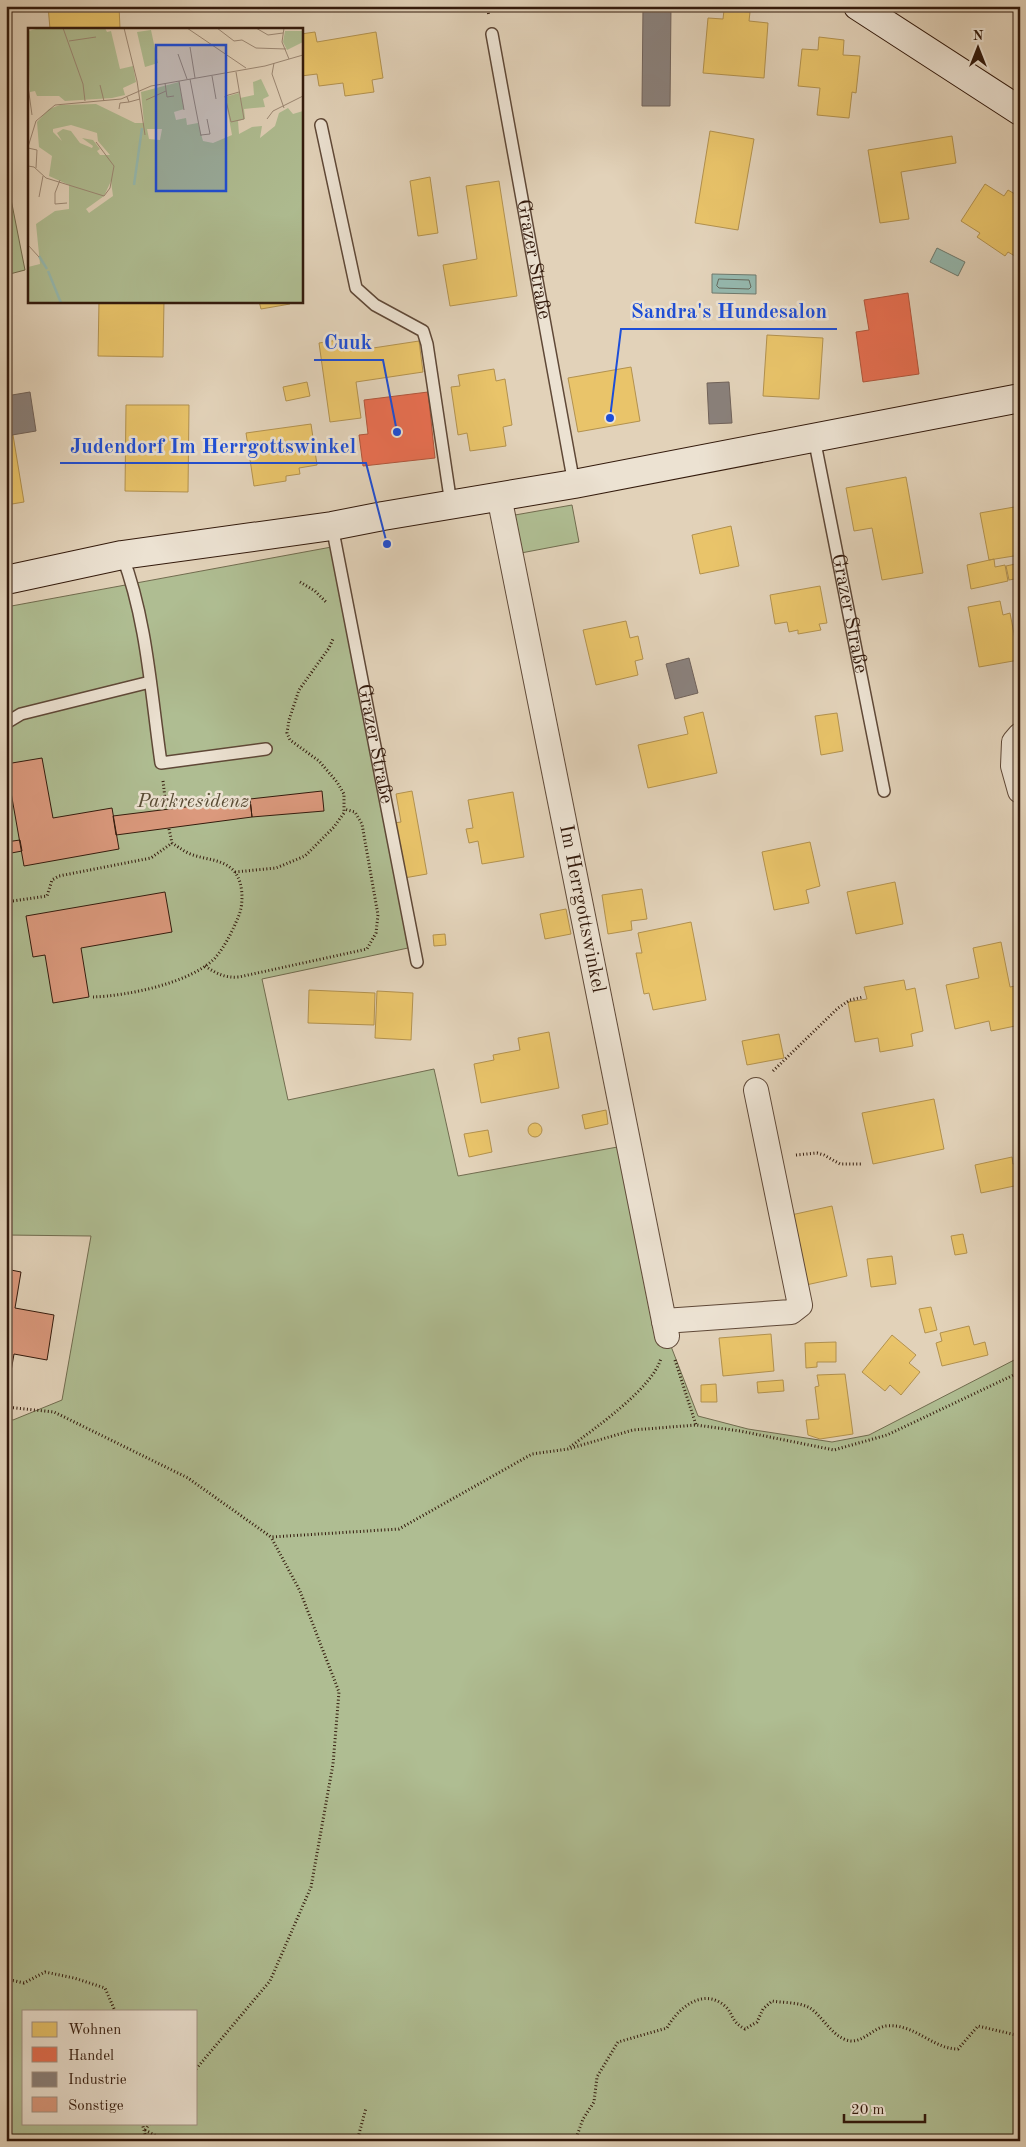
<svg xmlns="http://www.w3.org/2000/svg" width="1026" height="2147" font-family="'Old Standard TT',serif">
<style>
.green{fill:#afbd92;stroke:#716c4f;fill-rule:evenodd}
.water{fill:#95b8ae;stroke:#6e796d}
.homes{fill:#e9c46a;stroke:#b2914e}
.shops{fill:#e76f51;stroke:#b1563c}
.industry{fill:#8a817c;stroke:#70625a}
.lines{fill:none;stroke-linecap:round;stroke-linejoin:round}
.shore{stroke:#64695d;stroke-width:1}
.building{fill:#db997d;stroke:#331a0c}
.service-casing{stroke:#5f4837;stroke-width:14}
.minor-casing{stroke:#5f4837;stroke-width:26}
.secondary-casing{stroke:#331a0c;stroke-width:30}
.path{stroke:#331a0c;stroke-width:3;stroke-dasharray:1 2.5;stroke-linecap:butt}
.service{stroke:#ece2d2;stroke-width:11}
.minor{stroke:#ece2d2;stroke-width:24}
.secondary{stroke:#ece2d2;stroke-width:28}
.labels{text-anchor:middle;dominant-baseline:central;stroke-width:5;stroke-linejoin:round;paint-order:stroke}
.street-label{font-size:20px;fill:#331a0c;stroke:#ece2d2}
.park-label{font-size:20px;font-style:italic;fill:#584b34;stroke:#ece2d2}
.inset-river{fill:none;stroke:#95b8ae;stroke-width:2.5}
.inset-road{fill:none;stroke:#9c8874;stroke-width:1}
.view{fill:#1d4ed8;fill-opacity:0.15;stroke:#1d4ed8;stroke-width:2.5}
.inset-edge{fill:none;stroke:#331a0c;stroke-width:2.5}
.leader{fill:none;stroke:#1d4ed8;stroke-width:2}
.callout-dot{fill:#1d4ed8;stroke:#ece2d2;stroke-width:2}
.callout-label{font-size:21px;text-anchor:middle;font-weight:bold;fill:#1d4ed8;stroke:#ece2d2;stroke-width:5;stroke-linejoin:round;paint-order:stroke}
</style>
<rect width="100%" height="100%" fill="#e2d2b9"/>
<filter id="stains"><feTurbulence type="fractalNoise" baseFrequency=".004" numOctaves="4"/><feColorMatrix values="0 0 0 0 .2 0 0 0 0 .09 0 0 0 0 .02 0 0 0 .5 -.17"/></filter>
<radialGradient id="worn" r=".72"><stop offset=".6" stop-color="#630" stop-opacity="0"/><stop offset="1" stop-color="#630" stop-opacity=".3"/></radialGradient>
<!-- green -->
<path class="green" d="M6 174 25 270 6 275Z
M572 505 579 542 521 553 515 515Z
M337 546 408 948 262 979 288 1100 434 1069 458 1176 623 1146 667 1336 698 1416 748 1429 832 1442 869 1435 1020 1357V2141H6V1418L13 1420 62 1400 91 1236 6 1235V607ZM24 2011H196V2123H24Z"/>
<!-- water -->
<path class="water" d="M937 248 965 262 958 276 930 262Z
M712 274 756 275V294L712 293Z"/>
<!-- homes -->
<path class="homes" d="M48 6H119L120 29H50Z
M543 6H616L615 11 543 9Z
M724 10 750 12 749 21 768 23 764 78 703 73 708 18 723 19Z
M315 32 317 42 376 32 383 78 372 80 374 92 345 96 343 83 319 86 317 74 301 76V34Z
M819 37 844 40 843 55 860 56 856 93 852 92 849 118 817 115 820 88 798 86 802 49 818 50Z
M710 131 754 139 738 230 695 223Z
M952 136 956 163 901 172 909 219 880 223 868 150Z
M430 177 438 233 418 236 410 181Z
M499 181 517 296 450 306 443 265 477 259 466 186Z
M985 184 1004 196 1008 190 1020 197V259L1008 252 1005 256 977 237 980 233 961 221Z
M99 301H164L163 357 98 356Z
M259 301H289L290 304 261 309Z
M767 335 823 338 819 399 763 396Z
M344 339 345 347 359 345 360 350 419 341 423 372 356 382 361 418 330 422 319 343Z
M631 367 640 421 578 432 568 378Z
M494 369 496 381 505 379 512 425 503 427 506 446 470 451 467 433 458 435 451 387 460 386 458 375Z
M307 382 310 396 286 401 283 387Z
M126 405H189L188 492 125 491Z
M311 424 317 465 299 468 300 474 286 476V481L254 486 246 433Z
M13 435 24 502 6 505V436Z
M906 477 923 573 882 580 872 528 854 531 846 488Z
M1020 506V555L989 560 980 513Z
M731 526 739 566 700 574 692 535Z
M994 559 995 567 1005 565 1008 581 971 589 967 565Z
M1020 563V578L1009 580 1006 566Z
M820 586 827 623 819 624 821 630 798 634V630L789 632 787 622 775 624 770 595Z
M1000 601 1003 615 1010 613 1019 660 979 667 968 607Z
M626 621 630 638 638 636 643 659 635 661 638 675 596 685 583 630Z
M703 712 717 773 648 788 638 745 688 734 684 717Z
M837 713 843 751 821 755 815 716Z
M412 791 427 874 404 878 394 823 401 822 396 794Z
M513 792 524 857 482 864 478 841 469 843 466 829 473 828 468 800Z
M810 842 820 886 806 890 809 903 774 910 762 852Z
M895 882 903 924 856 934 847 892Z
M642 889 647 919 631 921 632 930 608 934 602 895Z
M566 909 571 934 545 939 540 914Z
M691 922 706 1000 653 1010 649 993 644 994 636 953H642L638 933Z
M445 934 446 945 434 946 433 935Z
M1001 942 1010 987 1020 985V1025L991 1031 989 1021 955 1029 946 985 979 978 973 948Z
M904 980 906 990 915 988 923 1031 911 1034 913 1046 880 1052 878 1038 855 1042 848 1002 867 999 864 987Z
M309 990 375 993 374 1025 308 1023Z
M377 991 413 993 411 1040 375 1038Z
M549 1032 559 1088 481 1103 474 1064 494 1060 493 1055 520 1050 518 1038Z
M779 1034 784 1058 747 1065 742 1041Z
M934 1099 944 1149 873 1164 862 1113Z
M606 1110 608 1124 585 1129 582 1115Z
M528 1130a7 7 0 1 1 14 0a7 7 0 1 1-14 0Z
M488 1130 492 1152 469 1157 464 1134Z
M1012 1157 1013 1164 1020 1163V1188L1019 1185 981 1193 975 1165Z
M832 1206 847 1276 806 1285 791 1215Z
M963 1234 967 1253 955 1255 951 1236Z
M892 1256 896 1284 871 1287 867 1259Z
M931 1307 937 1330 925 1333 919 1309Z
M969 1326 974 1345 985 1342 988 1355 942 1366 936 1343 942 1341 940 1333Z
M771 1334 774 1371 723 1376 719 1338Z
M892 1335 916 1355 909 1363 920 1372 901 1395 890 1385 885 1391 862 1372Z
M836 1342V1362H817V1367L806 1368 805 1343Z
M845 1374 853 1434 820 1439 808 1435 806 1420 819 1419 815 1387 819 1386 817 1375Z
M783 1380 784 1391 758 1393 757 1382Z
M716 1384 717 1402H701V1385Z"/>
<!-- shops -->
<path class="shops" d="M908 293 919 374 863 382 856 332 869 330 864 300Z
M428 392 435 458 363 466 359 435 368 434 364 400Z"/>
<!-- industry -->
<path class="industry" d="M643 6H671L670 106H642Z
M729 382 732 423 709 424 707 383Z
M30 392 36 431 6 436V396Z
M689 658 698 693 675 699 666 664Z"/>
<g class="lines">
<!-- shore -->
<path class="shore" d="M719 279 749 280 751 287 749 289 719 288 717 286Z"/>
</g>
<!-- building -->
<path class="building" d="M42 758 53 818 112 808 119 849 24 866 6 764Z
M322 791 324 811 252 817 250 799Z
M250 799 252 817 116 835 113 816Z
M20 840 22 851 6 854V842Z
M165 892 172 932 81 948 89 997 53 1003 45 955 33 957 26 916Z
M6 1269 21 1272 15 1308 54 1315 47 1360 14 1354 8 1389H6Z"/>
<g class="lines">
<defs>
<g id="service">
<path id="s1" d="M492 34 574 484"/>
<path d="M321 125 356 288 375 305 423 331 427 344 451 504"/>
<path id="s2" d="M814 438 884 791"/>
<path id="s3" d="M332 526 417 962"/>
<path d="M122 555C147 620 151 694 161 763L266 749"/>
<path d="M6 723 21 714 150 682"/>
</g>
<g id="minor">
<path id="s4" d="M499 496 667 1336"/>
<path d="M1020 735 1014 742 1013 766 1020 791"/>
<path d="M664 1321 791 1312 800 1305 756 1090"/>
</g>
<path id="secondary" d="M858 6 1020 111
M6 580 122 555 332 526 383 516 574 484 1020 398"/>
</defs>
<!-- service casing -->
<use href="#service" class="service-casing"/>
<!-- minor casing -->
<use href="#minor" class="minor-casing"/>
<!-- secondary casing -->
<use href="#secondary" class="secondary-casing"/>
<!-- path -->
<path class="path" d="M487 6 489 16
M300 582 315 591 326 602
M163 781 166 807
M235 872 276 868 305 856 334 827 344 813V794L337 782 319 761 290 740 287 733 289 720 299 690 329 648 333 639
M6 894 10 902
M6 902 47 896 52 880 59 876 151 858 172 843
M205 966C217 974 225 978 239 977L367 949 376 933 378 915 362 824 355 812 344 809
M93 997C127 996 191 983 215 958 226 945 233 930 239 915 244 902 243 881 234 871 222 858 203 860 188 853 182 850 177 846 172 843L169 829
M773 1071 838 1008 850 1000 863 997
M796 1155 817 1153 824 1155 840 1164H863
M675 1360 696 1425
M6 1407 54 1412 188 1478 271 1537 399 1529 532 1454 568 1449 633 1430 696 1425 740 1431 834 1450 887 1435 1020 1372
M570 1447C595 1428 653 1388 661 1358
M6 1979 24 1983 45 1972 74 1978 105 1988 115 2011
M196 2069 270 1981 311 1887 333 1764 339 1692 300 1591 271 1537
M142 2123 147 2141
M145 2130 166 2141
M145 2130 150 2123
M357 2141 366 2108
M575 2141 583 2119 594 2102 597 2077 618 2042 667 2028C678 2008 703 1987 725 2006 734 2014 730 2021 745 2029L757 2022 763 2009 772 2001C784 2003 799 2002 810 2008 822 2016 830 2033 844 2039 860 2047 872 2028 886 2026 915 2023 932 2049 958 2049L978 2026 1020 2036"/>
<!-- service -->
<use href="#service" class="service"/>
<!-- minor -->
<use href="#minor" class="minor"/>
<!-- secondary -->
<use href="#secondary" class="secondary"/>
</g>
<g class="labels">
<!-- street labels -->
<g class="street-label">
<text stroke="none"><textPath href="#s1" startOffset="229">Grazer Straße</textPath></text>
<text stroke="none"><textPath href="#s2" startOffset="179">Grazer Straße</textPath></text>
<text stroke="none"><textPath href="#s3" startOffset="222">Grazer Straße</textPath></text>
<text stroke="none"><textPath href="#s4" startOffset="421">Im Herrgottswinkel</textPath></text>
</g>
<!-- park labels -->
<g class="park-label">
<text x="193" y="802">Parkresidenz</text>
</g>
</g>
<!-- overview -->
<g transform="translate(28 28)">
<rect width="275" height="275" fill="#e2d2b9"/>
<path d="M12 0H77L79 4 83 3 92 41 105 38 108 54 95 60 97 67 84 70 37 73 31 68H9L7 63 2 64 0 3ZM123 2 130 35 117 39 109 4ZM257 3H275V14L259 22 255 14ZM233 51 241 68 235 71 237 79 216 81 217 91 210 93 211 106 224 99 234 98 232 110 247 98 251 85 260 80 265 86 275 83V275H0V239L12 236 8 196 27 183 41 181V157L21 148 24 128 11 119 9 94 21 81 32 77 68 76 107 95H116L113 64 151 54 156 81 146 84 148 92 158 90 159 97 170 95 175 113 185 115 204 107 197 69 211 65 212 70 226 67 225 54ZM43 97 69 105 70 113 82 127H72L69 123 72 121 65 112 54 110 65 118 64 120 52 115 43 103 35 101 29 105 34 113 25 104V101ZM119 101H134L132 112 121 111ZM83 153 85 168 61 185 58 181 76 168Z" fill="#afbd92" fill-rule="evenodd"/>
<path class="inset-river" d="M106 157 114 100M11 228 19 241M20 243 33 275"/>
<path class="inset-road" d="M35 0 55 56 57 73M96 0 109 53 117 107M159 0 218 40M189 0 206 13 214 12 228 20 258 21M228 0 240 7 255 5M256 0 254 14 261 31M41 13 68 9M162 19 167 50M150 26 159 51M246 35 244 46 256 80M208 44 216 91 203 94 197 68 211 64M184 48 188 71M162 51 173 108M151 53 156 82M137 55 139 69 146 68M72 57 76 73M0 58 4 87M99 69 101 74 112 71M118 72 138 63M91 81 92 75 101 74M239 91 245 83 275 68M173 107 182 106 179 91M0 119 8 93 27 77 93 71 123 58 237 38 275 27M0 120 9 122 8 140M0 138 6 139 18 150 76 168 82 160 86 138 68 114M32 152 27 165V176L39 175M11 169 15 148M0 217 11 229"/>
<path class="view" d="M128 17H198V163H128Z"/>
<rect width="275" height="275" class="inset-edge"/>
</g>
<!-- callouts -->
<path class="leader" d="M610 418L621 329H837M397 432L383 360H314M387 544L366 463H60"/>
<g class="callout-dot">
<circle cx="610" cy="418" r="5"/>
<circle cx="397" cy="432" r="5"/>
<circle cx="387" cy="544" r="5"/>
</g>
<g class="callout-label">
<text x="729" y="318">Sandra's Hundesalon</text>
<text x="348" y="349">Cuuk</text>
<text x="213" y="453">Judendorf Im Herrgottswinkel</text>
</g>
<!-- margin -->
<rect width="1026" height="2147" fill="none" stroke="#e2d2b9" stroke-width="25"/>
<rect x="8" y="8" width="1011" height="2132" fill="none" stroke="#331a0c" stroke-width="2.5"/>
<rect x="12" y="12" width="1001" height="2122" fill="none" stroke="#331a0c"/>
<!-- legend -->
<rect x="22" y="2010" width="175" height="115" fill="#ece2d2" stroke="#a29283"/>
<rect x="32" y="2022" width="25" height="15" fill="#e9c46a" stroke="#a29283"/>
<text x="68" y="2034" font-size="15" fill="#331a0c">Wohnen</text>
<rect x="32" y="2047" width="25" height="15" fill="#e76f51" stroke="#a29283"/>
<text x="68" y="2060" font-size="15" fill="#331a0c">Handel</text>
<rect x="32" y="2072" width="25" height="15" fill="#8a817c" stroke="#a29283"/>
<text x="68" y="2084" font-size="15" fill="#331a0c">Industrie</text>
<rect x="32" y="2097" width="25" height="15" fill="#db997d" stroke="#a29283"/>
<text x="68" y="2110" font-size="15" fill="#331a0c">Sonstige</text>
<!-- north arrow -->
<g transform="translate(978 48)" stroke="#ece2d2" stroke-width="4" paint-order="stroke">
<path d="M0-4L9 19L0 12L-9 19Z" fill="#331a0c"/>
<text y="-8" font-size="14" font-weight="bold" text-anchor="middle" fill="#331a0c">N</text>
</g>
<!-- scale -->
<path d="M844 2114v8h81v-8" fill="none" stroke="#331a0c" stroke-width="2.5"/>
<text x="851" y="2114" font-size="15" fill="#331a0c" stroke="#ece2d2" stroke-width="4" paint-order="stroke">20 m</text>
<rect width="100%" height="100%" filter="url(#stains)"/>
<rect width="100%" height="100%" fill="url(#worn)"/>
</svg>
